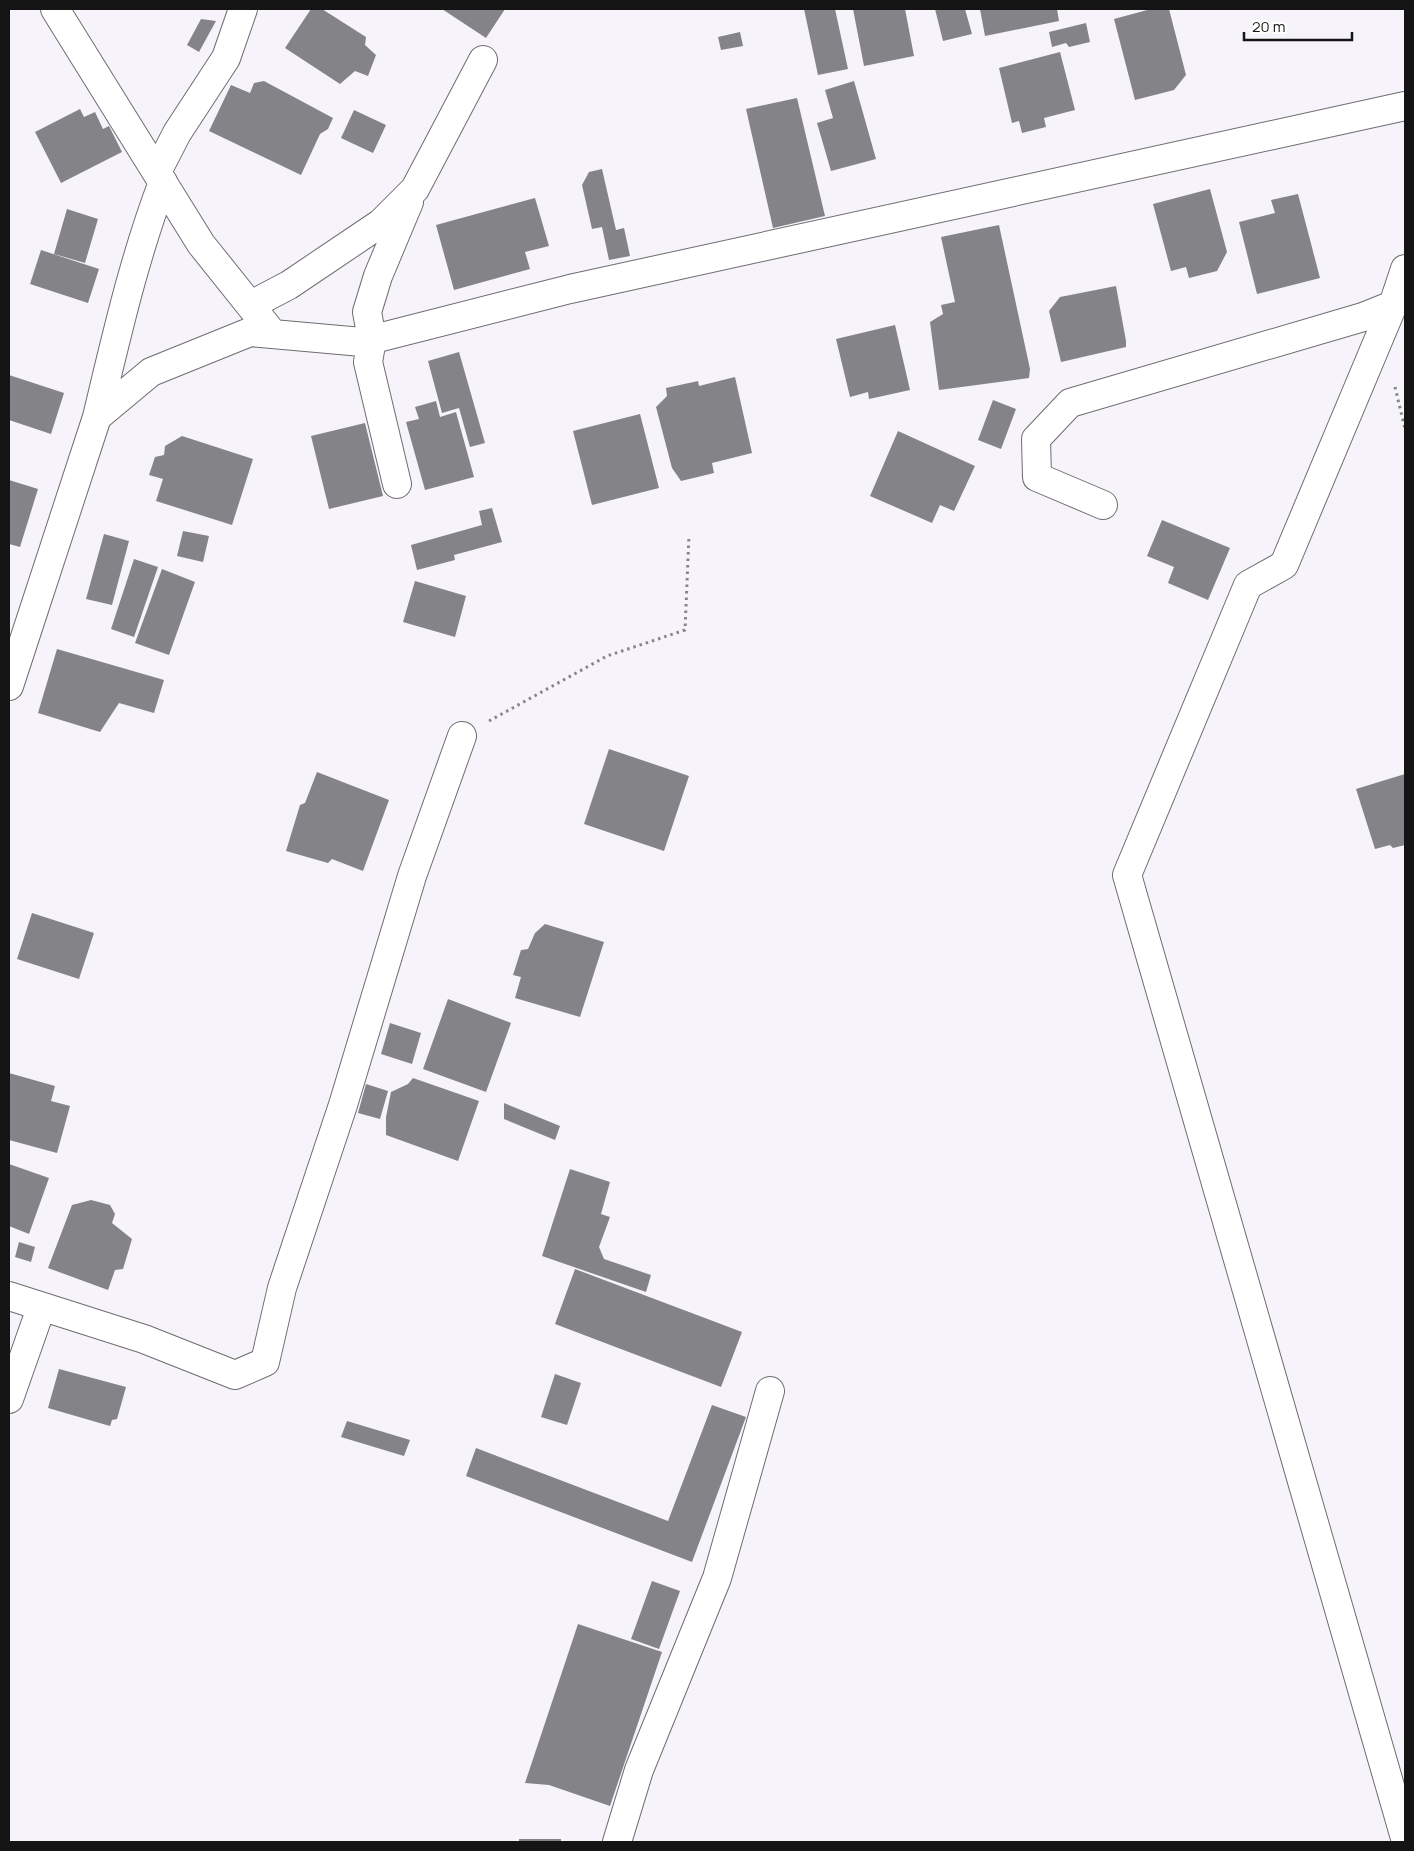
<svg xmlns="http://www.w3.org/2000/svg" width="1414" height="1851" font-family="Manrope,sans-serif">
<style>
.building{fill:#848388}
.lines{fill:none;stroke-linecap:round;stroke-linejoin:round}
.minor-casing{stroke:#6e6c71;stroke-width:30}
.path{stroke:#868588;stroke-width:3;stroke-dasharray:2.5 4;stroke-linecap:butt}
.minor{stroke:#fff;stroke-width:28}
</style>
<rect width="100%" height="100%" fill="#f6f4fa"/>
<!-- building -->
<path class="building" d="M311 9H322L366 37 365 45 376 55 368 76 355 71 340 84 285 48Z
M442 9H505L486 38Z
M804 9H835L848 69 818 75Z
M853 9H905L914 56 864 66Z
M935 9H965L972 34 943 41Z
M980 9H1057L1059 21 985 36Z
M1151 9H1169L1186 75 1174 90 1135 100 1114 19Z
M201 19 216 21 199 52 187 45Z
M1086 23 1090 42 1069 47 1066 43 1052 47 1049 32Z
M740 32 743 46 721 50 718 37Z
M1060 52 1075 110 1044 118 1046 127 1022 133 1019 121 1012 123 999 68Z
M264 81 333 118 328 129 320 134 301 175 209 131 231 85 250 93 254 83Z
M854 81 876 159 831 171 817 123 833 118 825 90Z
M797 98 825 216 773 228 746 109Z
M80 109 84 117 95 112 103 129 109 126 122 152 61 183 35 132Z
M354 110 386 125 373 153 341 138Z
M602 169 616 230 624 228 630 256 609 260 602 227 592 229 582 185 589 172Z
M1210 189 1227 252 1217 271 1189 278 1186 267 1171 271 1153 204Z
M1298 194 1320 278 1257 294 1239 222 1275 213 1271 200Z
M535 198 549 246 525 252 530 269 454 290 436 225Z
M67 209 98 219 85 263 54 254Z
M999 225 1030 369 1029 378 939 390 930 322 943 314 941 305 955 302 941 237Z
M41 250 99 269 88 303 30 284Z
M1116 286 1126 341V347L1061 362 1049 311 1060 297Z
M895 325 910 390 869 399 868 392 850 397 836 339Z
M459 352 485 443 470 447 459 408 442 413 428 361Z
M9 375 64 393 51 434 9 420Z
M735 377 752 453 712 463 714 473 681 481 672 468 656 407 667 396 666 388 698 381 699 386Z
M993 400 1016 409 1001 449 978 440Z
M436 401 440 417 456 412 474 477 425 490 406 422 419 419 415 407Z
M640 414 659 488 592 505 573 431Z
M365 423 383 496 329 509 311 436Z
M898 431 975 466 954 511 940 505 932 523 870 496Z
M182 436 253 459 232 525 156 501 163 479 149 475 155 457 164 455 165 446Z
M9 480 38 489 20 547 9 544Z
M492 508 502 542 454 555 455 560 417 570 411 545 482 525 479 511Z
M1162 520 1230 548 1208 600 1168 583 1174 567 1147 556Z
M183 531 209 536 203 562 177 556Z
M104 534 129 541 112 605 86 599Z
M134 559 158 567 134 637 111 629Z
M162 569 195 582 169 655 135 643Z
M415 581 466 596 455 637 403 622Z
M57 649 164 680 154 713 119 703 100 732 38 713Z
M609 749 689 776 664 851 584 824Z
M317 772 389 800 363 871 332 859 328 863 286 851 300 805 305 803Z
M1405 774V845L1393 848 1390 845 1375 849 1356 789Z
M32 913 94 933 79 979 17 959Z
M545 924 604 942 580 1017 515 998 521 977 513 975 521 950 528 949 535 933Z
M448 999 511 1023 486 1092 423 1069Z
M390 1023 421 1033 412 1064 381 1054Z
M9 1073 55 1086 51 1101 70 1106 57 1153 9 1140Z
M413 1078 479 1101 458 1161 386 1135V1117L391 1092 408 1084Z
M366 1084 388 1091 380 1119 358 1113Z
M504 1103 560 1126 555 1140 504 1119Z
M9 1164 49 1178 29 1234 9 1226Z
M570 1169 610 1182 601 1214 610 1217 599 1247 604 1259 651 1275 646 1292 542 1256Z
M91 1200 110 1205 115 1214 112 1223 132 1239 123 1269 115 1270 108 1290 48 1268 72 1205Z
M19 1242 35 1247 31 1262 15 1257Z
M575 1269 742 1332 721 1387 555 1324Z
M59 1369 126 1387 117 1419 112 1420 110 1426 48 1408Z
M555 1374 581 1383 567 1425 541 1417Z
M712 1405 746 1417 692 1562 466 1476 476 1448 668 1521Z
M347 1421 410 1440 404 1456 341 1437Z
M652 1581 680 1591 659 1649 631 1639Z
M578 1624 662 1652 610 1806 549 1785 525 1783Z
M519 1839H561V1842H519Z"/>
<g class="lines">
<defs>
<path id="minor" d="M55 9 201 244 273 334
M157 172 177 133 226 58 243 9
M251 305 289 285 381 223 415 189 483 60
M1393 305 1284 565 1248 585 1127 875 1405 1838
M97 417C116 338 134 258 163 182
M397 484 368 362 372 339 367 312 378 276 409 202
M1103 505 1037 477 1036 439 1070 403 1363 317 1393 305 1405 269
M9 686 97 417 151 372 250 332 362 342 570 289 1405 106
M9 1296 144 1339 235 1375 265 1362 282 1288 343 1105 412 876 462 736
M9 1399 41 1308
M617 1842 639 1770 717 1578 770 1391"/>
</defs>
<!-- minor casing -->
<use href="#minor" class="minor-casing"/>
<!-- path -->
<path class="path" d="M1395 387 1405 429
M489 721 607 656 685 630 689 535"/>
<!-- minor -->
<use href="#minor" class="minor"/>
</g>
<!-- border -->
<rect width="1414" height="1851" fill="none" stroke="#141415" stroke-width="20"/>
<!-- scale -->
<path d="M1244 32v8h108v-8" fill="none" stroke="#141415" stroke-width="2.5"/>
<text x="1252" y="32" font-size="15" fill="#141415" stroke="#ffffff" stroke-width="4" paint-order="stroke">20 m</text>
</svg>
